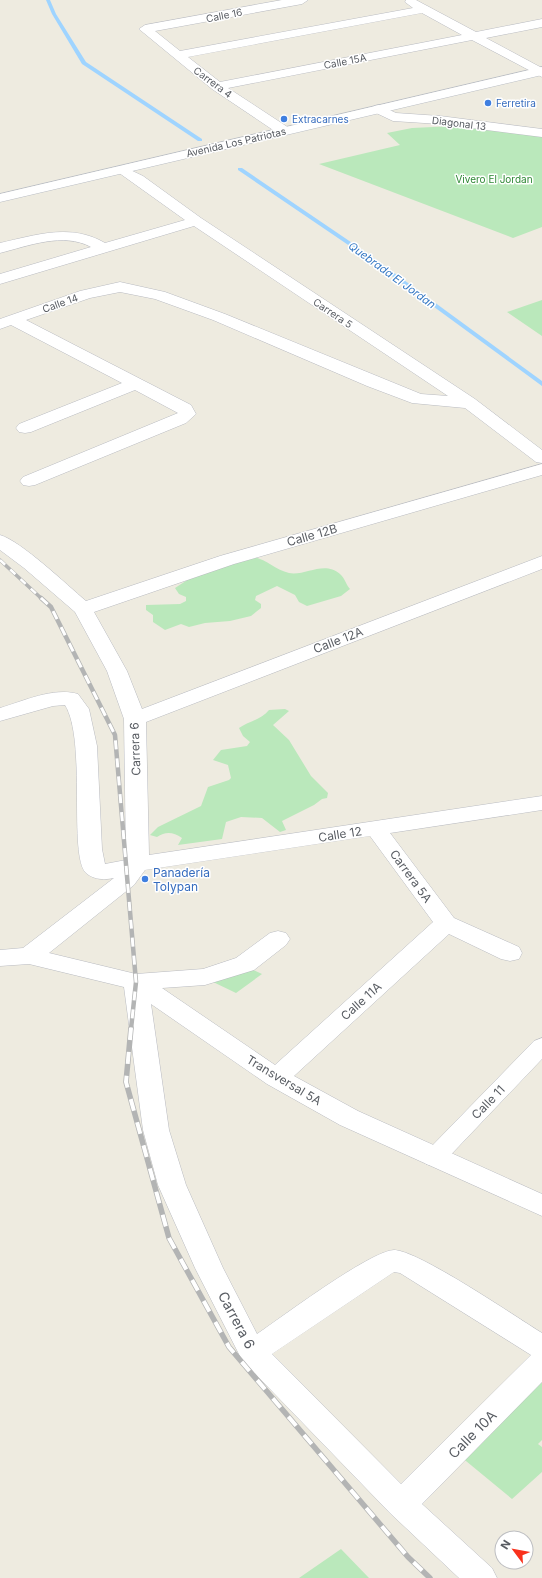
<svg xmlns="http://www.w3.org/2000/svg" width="542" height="1578" font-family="Inter,sans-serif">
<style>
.green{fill:#bae8bb}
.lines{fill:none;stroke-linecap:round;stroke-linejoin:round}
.stream{fill:#9fd4ff;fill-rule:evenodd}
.pedestrian-casing{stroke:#b9bbc1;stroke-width:1}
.minor-casing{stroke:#b9bbc1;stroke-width:1}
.secondary-casing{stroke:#b9bdc4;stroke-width:1}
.pedestrian{fill:#fff;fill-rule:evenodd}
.minor{fill:#fff;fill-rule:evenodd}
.secondary{fill:#fff;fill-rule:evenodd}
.rail-far2-casing{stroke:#b3b4b4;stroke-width:3.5}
.rail-far1-casing{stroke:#b3b4b4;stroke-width:4.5}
.rail-casing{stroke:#b3b4b4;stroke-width:5.5}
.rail-far2{stroke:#fff;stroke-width:2.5;stroke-dasharray:7;stroke-linecap:butt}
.rail-far1{stroke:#fff;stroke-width:3;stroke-dasharray:9;stroke-linecap:butt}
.rail{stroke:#fff;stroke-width:4;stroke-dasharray:12;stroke-linecap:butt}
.shop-dot{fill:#3f7fe0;stroke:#fff;stroke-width:1.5}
.labels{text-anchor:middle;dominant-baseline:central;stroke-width:3;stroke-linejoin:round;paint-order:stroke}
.far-street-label{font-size:10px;fill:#595d63;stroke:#fff}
.far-shop-label{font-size:10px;fill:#366cbe;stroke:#fff;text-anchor:start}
.far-park-label{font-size:10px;fill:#2d8733;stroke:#fff}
.far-water-label{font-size:11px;font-style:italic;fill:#3578c4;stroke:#fff}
.street-label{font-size:12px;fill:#595d63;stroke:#fff}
.shop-label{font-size:12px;fill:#366cbe;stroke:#fff;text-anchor:start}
.near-street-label{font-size:14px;fill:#595d63;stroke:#fff}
</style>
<rect width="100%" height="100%" fill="#eeebe0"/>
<!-- green -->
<path class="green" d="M455 126 542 135V227L513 238 319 164 400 145 387 133 412 128Z
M542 300V336L507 312Z
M254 557C267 560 276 570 289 573 306 576 324 560 340 574 345 578 346 585 350 589L341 596 307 606 299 602 295 595 277 586 256 596 255 600 261 604V608L251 616 230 621 205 623 189 627 181 624 165 630 153 622V615L146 610V605L180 604 186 601V597L179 594 175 588 192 577Z
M285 709 289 711 273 725 289 740 311 776 328 793 327 798 322 799 314 805 282 821 286 830 280 832 262 818 241 817 226 822 222 839 178 845 182 838C173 832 166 831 157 837L150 835 158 827 201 806 208 787 229 780 231 778 228 765 213 760 221 750 247 746 250 742 243 736 239 728C249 721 261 720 269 710Z
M247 967 262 974 236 993 211 981Z
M542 1365V1440L538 1444 542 1447V1472L512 1499 449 1447Z
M341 1549 369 1578H299Z"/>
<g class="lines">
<!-- stream -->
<path class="stream" d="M46 0H50L56 14 86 62 202 139V141H198L82 64 52 14Z
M238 168H242L367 253 542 381V386L363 255 238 170Z"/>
<defs>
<path id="pedestrian" d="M542 1038V1059L442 1164 434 1166 426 1164 422 1158 426 1152 534 1041Z"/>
<path id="minor" d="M282 0H308L302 4 155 31 180 51 413 8 405 2 406 0H416L476 32 542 19V27L486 38 542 68V77L472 40 228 88 289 128 291 131 289 134H279L212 89 139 29 145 25ZM422 13 462 35 220 82 188 57Z
M379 105 396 113 440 116 542 129V137L440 124 393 121 374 112 372 109 374 106Z
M122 166 143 176 201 218 475 399 542 450V463L536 462 465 408 412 403 367 386 213 320 155 299 120 292 90 298 26 320 191 405 196 414 186 423 35 485 29 486 23 485 20 481 23 477 178 413 135 390 31 432 25 433 19 432 16 428 19 424 122 383 11 325 0 329V319L80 291 120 282 165 292 225 314 421 394 448 396 194 226 0 284V274L91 247C63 232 28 246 0 253V243C36 235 71 223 105 243L185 220 115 170 117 167Z
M542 464V475L234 564 94 612 127 671 142 709 542 556V569L146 722 149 855 542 796V810L390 833 454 918 519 947 522 953 519 959 510 961 501 959 449 934 294 1076 358 1111 542 1194V1216L340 1125 267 1084 151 1004 169 1130 186 1185 223 1268 257 1334C282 1317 370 1251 394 1250 418 1250 516 1317 542 1333V1382L422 1504 492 1568 497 1578H459L390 1513 242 1360 195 1268 158 1185 143 1130 124 987 29 964 0 966V950L23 948 114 878C105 880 94 880 86 873 68 856 87 740 65 705L53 706 0 721V708C24 701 53 687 78 694L89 709 97 746 102 849 105 864 126 860 124 719 107 671 75 612 24 568 0 550V535C21 541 67 585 86 601L220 556ZM370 836 433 922 275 1065 162 988 205 985 254 970 286 945 290 939 286 933 278 931 270 933 236 958 203 969 136 974 49 953 134 885 145 870ZM394 1272 400 1273 531 1355 401 1484 272 1354Z"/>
<path id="secondary" d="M542 67V75L0 202V194Z"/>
</defs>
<!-- pedestrian casing -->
<use href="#pedestrian" class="pedestrian-casing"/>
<!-- minor casing -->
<use href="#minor" class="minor-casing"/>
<!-- secondary casing -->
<use href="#secondary" class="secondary-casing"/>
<!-- pedestrian -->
<use href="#pedestrian" class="pedestrian"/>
<!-- minor -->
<use href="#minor" class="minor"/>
<!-- secondary -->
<use href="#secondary" class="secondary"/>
<defs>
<path id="rail-far2" d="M0 560 42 599"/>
<path id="rail-far1" d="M41 598 51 607 115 735 136 982 131 1029"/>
<path id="rail" d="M131 1028 126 1082 169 1238 229 1347 408 1557 430 1578"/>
</defs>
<!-- rail-far2 casing -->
<use href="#rail-far2" class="rail-far2-casing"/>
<!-- rail-far1 casing -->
<use href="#rail-far1" class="rail-far1-casing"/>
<!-- rail casing -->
<use href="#rail" class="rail-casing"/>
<!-- rail-far2 -->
<use href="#rail-far2" class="rail-far2"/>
<!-- rail-far1 -->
<use href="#rail-far1" class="rail-far1"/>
<!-- rail -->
<use href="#rail" class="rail"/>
</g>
<!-- markers -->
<g class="shop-dot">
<circle cx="488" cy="103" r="4"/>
<circle cx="284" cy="119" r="4"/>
<circle cx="145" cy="879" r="4"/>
</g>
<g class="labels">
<!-- far-street labels -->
<g class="far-street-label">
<text transform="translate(224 15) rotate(-11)">Calle 16</text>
<text transform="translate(345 61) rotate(-11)">Calle 15A</text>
<text transform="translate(213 82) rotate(36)">Carrera 4</text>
<text transform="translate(459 123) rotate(7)">Diagonal 13</text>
<text transform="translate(236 142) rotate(-13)">Avenida Los Patriotas</text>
<text transform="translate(60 303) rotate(-20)">Calle 14</text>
<text transform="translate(333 313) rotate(34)">Carrera 5</text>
</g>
<!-- far-shop labels -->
<g class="far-shop-label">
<text x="496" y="103">Ferretira</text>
<text x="292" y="119">Extracarnes</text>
</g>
<!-- far-park labels -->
<g class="far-park-label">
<text x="494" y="179">Vivero El Jordan</text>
</g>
<!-- far-water labels -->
<g class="far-water-label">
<text transform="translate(392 275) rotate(36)">Quebrada El Jordan</text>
</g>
<!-- street labels -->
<g class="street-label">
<text transform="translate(312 535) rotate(-16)">Calle 12B</text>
<text transform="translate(338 640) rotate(-21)">Calle 12A</text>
<text transform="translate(135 749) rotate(-92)">Carrera 6</text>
<text transform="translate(340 834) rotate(-9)">Calle 12</text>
<text transform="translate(411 876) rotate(54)">Carrera 5A</text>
<text transform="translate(361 1001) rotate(-42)">Calle 11A</text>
<text transform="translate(284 1080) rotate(31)">Transversal 5A</text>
<text transform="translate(488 1102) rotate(-46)">Calle 11</text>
</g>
<!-- shop labels -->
<g class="shop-label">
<text x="153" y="872">Panadería<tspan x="153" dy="14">Tolypan</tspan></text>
</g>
<!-- near-street labels -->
<g class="near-street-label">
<text transform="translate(237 1320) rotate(62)">Carrera 6</text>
<text transform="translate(472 1434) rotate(-45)">Calle 10A</text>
</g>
</g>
<!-- north arrow -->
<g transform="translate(514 1550) rotate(302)"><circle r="19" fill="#ffffff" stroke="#bdbec1"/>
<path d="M0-3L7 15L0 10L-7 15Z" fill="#f9311c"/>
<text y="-6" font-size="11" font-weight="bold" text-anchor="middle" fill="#595d63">N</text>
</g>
</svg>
